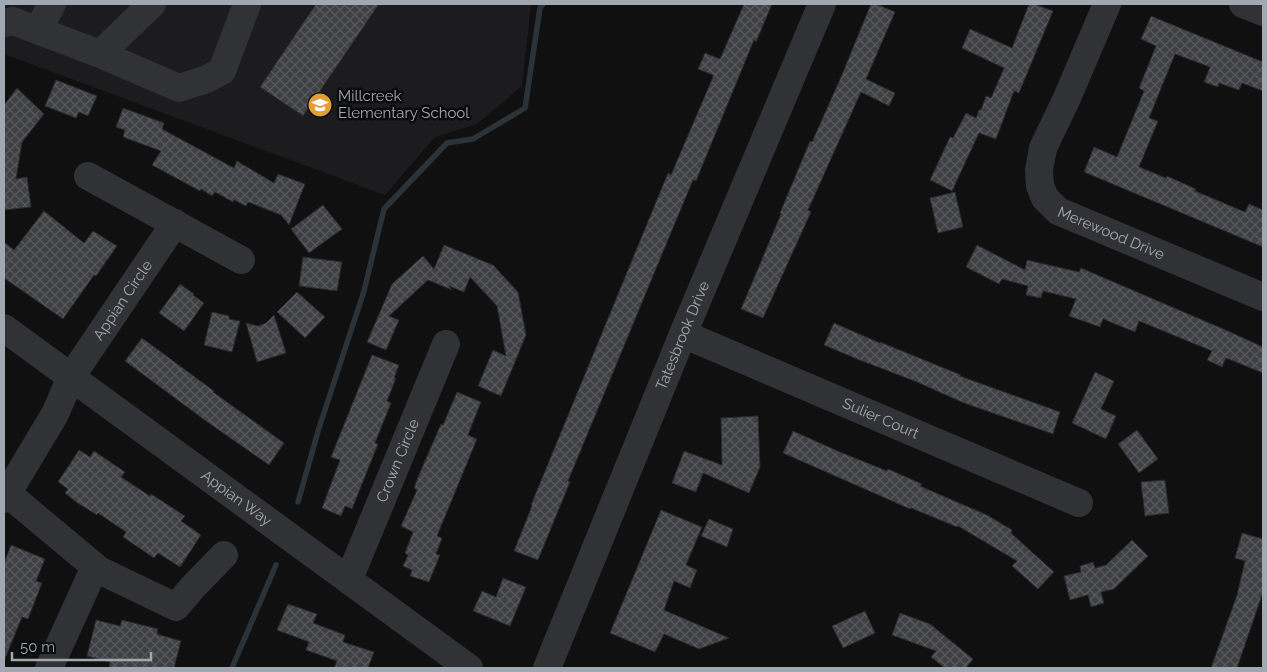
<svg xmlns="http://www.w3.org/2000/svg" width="1267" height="672" font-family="Raleway,sans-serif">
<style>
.built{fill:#1c1c1e}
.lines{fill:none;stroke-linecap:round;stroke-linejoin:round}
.stream{stroke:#2b3339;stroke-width:5.5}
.building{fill:url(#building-cross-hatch);stroke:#2a2a2d}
.minor{stroke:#313236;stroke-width:28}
.labels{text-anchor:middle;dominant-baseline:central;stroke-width:5;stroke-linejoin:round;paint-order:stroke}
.poi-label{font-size:15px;fill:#a2a8b1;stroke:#0b0b0c;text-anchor:start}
.street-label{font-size:15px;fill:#a2a8b1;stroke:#0b0b0c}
</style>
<defs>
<pattern id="building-cross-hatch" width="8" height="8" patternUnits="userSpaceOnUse" patternTransform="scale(1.25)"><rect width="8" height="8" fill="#3f4044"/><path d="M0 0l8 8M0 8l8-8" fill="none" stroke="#58595d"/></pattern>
</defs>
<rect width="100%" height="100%" fill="#101011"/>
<!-- built -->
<path class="built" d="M4 4H531L522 86 477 124 435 137 385 195 4 54Z"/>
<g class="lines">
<!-- stream -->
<path class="stream" d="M298 502 319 428 364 291 384 209 447 143 473 139 525 108 540 8 543 4
M232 668 276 565"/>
</g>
<!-- building -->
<path class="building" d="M316 4H379L303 116 260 87Z
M744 4H772L756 42 754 40 696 181 693 180 670 235 568 481 570 482 538 560 514 551 532 506 531 505 668 173 671 175 713 77V75L698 69 705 53 720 59Z
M871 4H876L895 12 866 79 895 93 889 106 861 92 808 210 811 212 763 318 741 309 781 214 780 213 810 141 812 142 841 77Z
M1029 4H1034L1053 11 1019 93 1014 91 996 139 979 133 952 191 930 180 950 137 953 138 966 113 976 118 979 110H981L986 96 991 98 1004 68 962 48 970 29 1012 48Z
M1151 16 1263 62V91L1242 83 1239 90 1219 83 1218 87 1204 82 1210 67 1175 54 1149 118 1158 121 1139 167 1166 178 1167 176 1196 189 1195 191 1245 212 1249 204 1263 210V247L1084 172 1094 147 1117 157 1144 91 1139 88 1156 46 1141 39Z
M56 80 97 96 88 116 79 112 76 118 45 106Z
M17 88 44 114 22 142 16 179 27 177 31 207 4 210V105Z
M123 108 164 123 162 129 234 168 237 161 274 183 278 174 305 184 289 225 281 215 248 202 246 206 234 200 233 202 215 192 212 196 201 189 200 191 152 165 161 151 123 137 125 130 116 127Z
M955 192 963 227 938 233 930 198Z
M323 205 342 229 309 253 291 229Z
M44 211 84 243 93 231 117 246 96 276 94 275 63 319 4 278V242L14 250Z
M444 245 493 265 518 292 526 335 501 396 478 386 493 350 506 356 497 306 470 277 464 292 449 286 452 290 428 280 389 316 399 320 386 350 367 342 392 284 423 256 434 269Z
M977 245 1025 270 1027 260 1079 272 1081 268 1228 331 1263 347V373L1226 358 1222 367 1207 360 1212 351 1139 321 1135 332 1103 319 1100 327 1069 316 1076 299 1043 291 1041 298 1026 295 1028 286 1002 279 999 284 966 267Z
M303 257 342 262 337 291 299 286Z
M180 284 194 294 193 295 204 303 184 331 159 313Z
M297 292 325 317 305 338 277 312Z
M212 312 229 316V319L240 321 232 352 204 345Z
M274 315 286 353 257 362 246 323 258 326 266 323Z
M834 323 880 343V342L961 375 960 376 1060 412 1053 434 964 403 917 382 857 359 824 345Z
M142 338 214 391 213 392 284 443 269 465 206 421 125 361Z
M372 355 399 365 394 378H396L387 401 391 403 375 443 378 444 352 509 345 506 341 516 322 508 340 460 331 457Z
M1095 372 1114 381 1101 409 1116 416 1106 439 1072 423Z
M457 392 481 402 468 435 477 439 437 536 442 538 436 554 440 555 429 582 410 576 412 570 403 566 408 555 405 553 413 532 401 526 417 490 414 488 419 475 441 424 443 425Z
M758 416 760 467 749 493 703 473 696 492 672 483 684 451 722 465 721 418Z
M1137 430 1158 459 1139 473 1118 444Z
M793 431 840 452 887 471 888 469 922 484 920 486 987 515 1012 530 1011 533 1054 572 1038 589 1012 566 1017 561 958 526 957 527 911 508 910 509 783 453Z
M79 450 90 457 94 451 125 472 121 477 150 496 151 494 185 516 181 521 201 535 180 567 158 553 154 558 123 537 126 532 98 513 97 515 76 502 65 493 68 489 58 482Z
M1165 480 1169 513 1145 516 1141 482Z
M661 510 702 527 686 565 697 570 690 588 674 581 664 610 729 638 699 649 664 634 655 652 610 633Z
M709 519 733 529 727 547 701 536Z
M1242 533 1263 539V592L1237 668H1211L1237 595 1245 561 1235 558Z
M1132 540 1148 556 1114 589 1101 592 1104 603 1091 607 1088 595 1070 600 1064 576 1081 572 1080 566 1093 562 1095 568 1106 565Z
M11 545 45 559 36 581 42 583 28 619 22 617 4 661V563Z
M503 578 526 587 510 626 473 611 482 591 496 597Z
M288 604 317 614 313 623 345 635 343 642 374 652 368 668H334L337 661 306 650 309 642 277 630Z
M865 611 875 633 843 648 832 626Z
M900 613 930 624 973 659 966 668H945L931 657 936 651 892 635Z
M96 620 120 626 122 620 158 629 157 634 181 641 174 668H109L110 662 87 656Z"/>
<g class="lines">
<!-- minor -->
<g class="minor">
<path d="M152 4 100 54 179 88 207 79 222 71 247 4"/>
<path id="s1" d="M1107 4 1067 98 1043 148 1039 170 1040 186 1045 198 1058 211 1263 297"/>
<path d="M1243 4 1263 12"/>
<path d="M4 23 13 21 100 54"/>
<path d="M38 30 52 4"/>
<path d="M88 176 241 260"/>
<path id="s2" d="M4 328 469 668"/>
<path id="s3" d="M683 334 1079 503"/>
<path d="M8 494 99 570 176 607 192 588 224 555"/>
<path id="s4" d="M4 499 55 414 71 377 175 223"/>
<path id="s5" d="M349 579 446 344"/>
<path d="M49 668 89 580 94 573 99 570"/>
<path id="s6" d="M547 668 683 334 822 4"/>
</g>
</g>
<!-- icons -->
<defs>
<symbol id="school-disc" viewBox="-11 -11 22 22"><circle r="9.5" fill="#e39f36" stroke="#0b0b0c"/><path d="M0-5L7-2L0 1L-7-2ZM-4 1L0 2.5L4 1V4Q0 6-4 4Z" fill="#fff"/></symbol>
</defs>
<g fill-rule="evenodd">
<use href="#school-disc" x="306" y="91" width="28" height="28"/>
</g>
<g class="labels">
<!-- poi labels -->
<g class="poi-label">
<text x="338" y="96">Millcreek<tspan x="338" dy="17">Elementary School</tspan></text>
</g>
<!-- street labels -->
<g class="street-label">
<text stroke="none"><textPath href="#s1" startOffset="285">Merewood Drive</textPath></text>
<text stroke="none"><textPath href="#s4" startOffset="232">Appian Circle</textPath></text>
<text stroke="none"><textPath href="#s6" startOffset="359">Tatesbrook Drive</textPath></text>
<text stroke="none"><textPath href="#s3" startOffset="215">Sulier Court</textPath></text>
<text stroke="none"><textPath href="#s5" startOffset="128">Crown Circle</textPath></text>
<text stroke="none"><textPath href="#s2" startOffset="288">Appian Way</textPath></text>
</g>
</g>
<!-- border -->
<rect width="1267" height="672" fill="none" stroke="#a2a8b1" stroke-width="10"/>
<!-- scale -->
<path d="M12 652v8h139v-8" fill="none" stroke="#a2a8b1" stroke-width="2.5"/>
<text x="20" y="652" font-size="15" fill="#a2a8b1" stroke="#0b0b0c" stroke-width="4" paint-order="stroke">50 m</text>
</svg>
